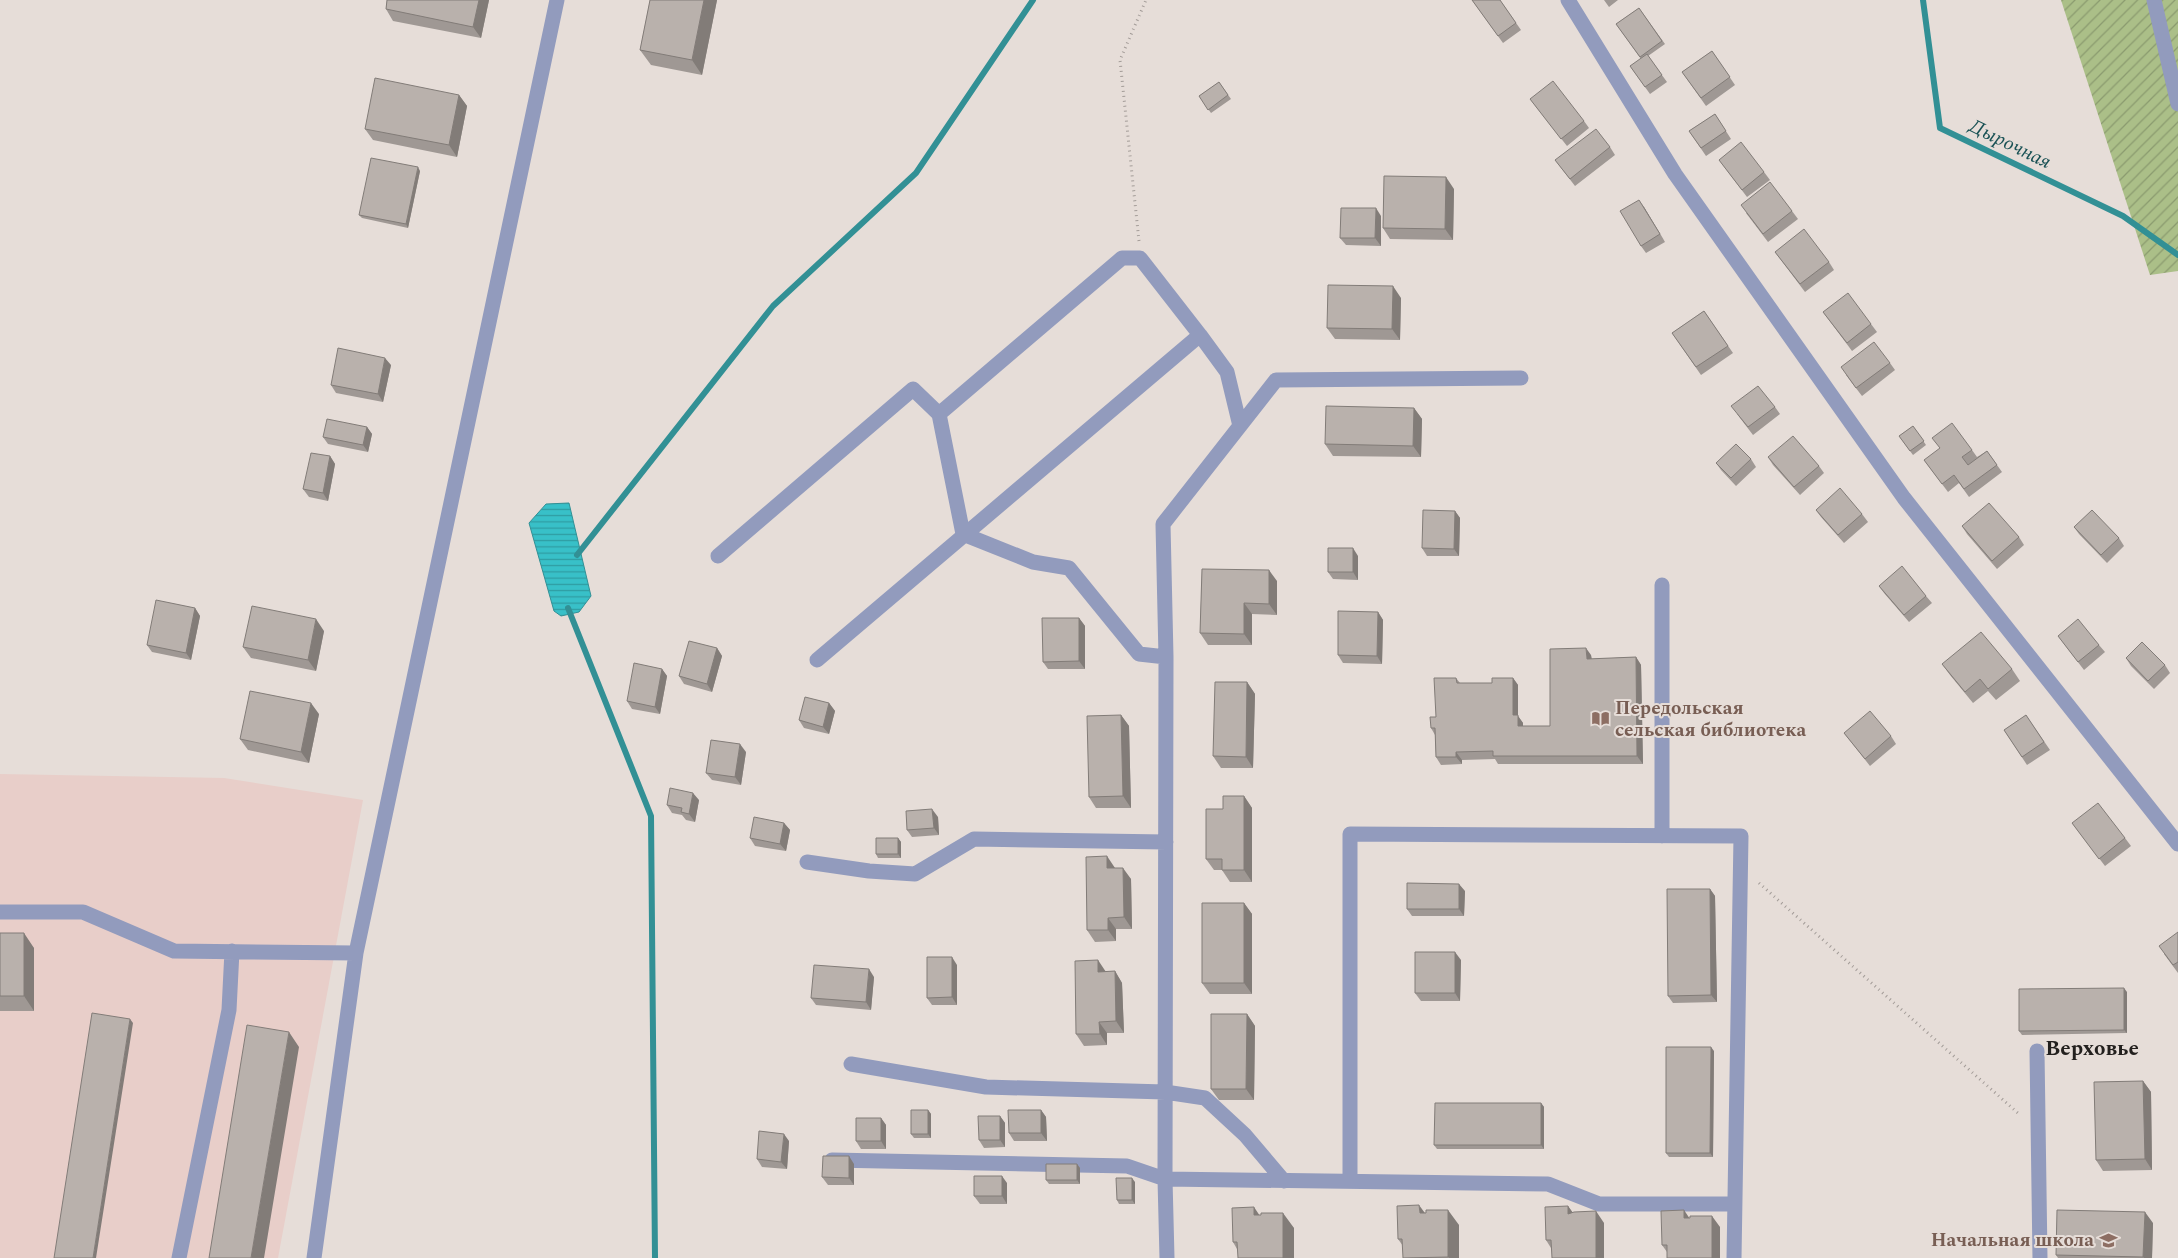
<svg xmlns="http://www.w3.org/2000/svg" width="2178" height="1258" font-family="Spectral,serif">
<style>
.commercial{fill:#e8cec9}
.garden{fill:url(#garden-furrows)}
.water{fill:url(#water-rules);stroke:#329095}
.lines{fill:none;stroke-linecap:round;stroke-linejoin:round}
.stream{stroke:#329095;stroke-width:6}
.path{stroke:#a39c98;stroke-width:3;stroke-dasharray:1 4;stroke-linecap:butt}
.minor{stroke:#929bbd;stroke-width:15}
.wall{fill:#9f9894}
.shaded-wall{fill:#827c78}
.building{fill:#b9b1ac;stroke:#827c78}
.labels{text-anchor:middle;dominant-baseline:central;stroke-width:4;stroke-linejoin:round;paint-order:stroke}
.education-label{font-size:19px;font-weight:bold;fill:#785e54;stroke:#e6ddd8;text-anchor:start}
.water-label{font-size:20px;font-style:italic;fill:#195154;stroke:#e6ddd8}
.quarter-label{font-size:21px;font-weight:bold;fill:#23201e;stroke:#e6ddd8}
</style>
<defs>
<pattern id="garden-furrows" width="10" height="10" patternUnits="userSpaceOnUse" patternTransform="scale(1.25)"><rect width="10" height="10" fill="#abbf88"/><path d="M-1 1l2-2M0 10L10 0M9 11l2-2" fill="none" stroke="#8b9b6f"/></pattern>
<pattern id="water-rules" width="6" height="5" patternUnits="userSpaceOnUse" patternTransform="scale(1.25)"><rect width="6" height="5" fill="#38c0c8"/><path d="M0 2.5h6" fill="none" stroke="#2f9ca2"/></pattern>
</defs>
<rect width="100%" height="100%" fill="#e6ddd8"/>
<!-- commercial -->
<path class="commercial" d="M0 774 224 778 363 800 278 1258H0Z"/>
<!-- garden -->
<path class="garden" d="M2061 0H2178V271L2150 275Z"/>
<!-- water -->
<path class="water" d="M569 503 591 596 579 612 561 616 554 611 529 523 546 504Z"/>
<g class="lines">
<!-- stream -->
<path class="stream" d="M1923 0 1940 128 2123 216 2178 255
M577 555 773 306 916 173 1033 0
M568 608 651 816 655 1258"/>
<!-- path -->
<path class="path" d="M1139 241 1120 60 1146 0
M1759 883 2019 1114"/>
<!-- minor -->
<path class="minor" d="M1568 0 1675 174 1904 498 2178 844
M2154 0 2178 104
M939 414 963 534 1033 562 1069 568 1139 654 1166 657
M718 556 913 389 939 414 1122 258H1140L1200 335
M1662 585V836
M817 660 1200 335 1227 372 1240 426
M807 862 869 871 915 874 974 839 1166 842
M0 912H83L174 951 356 953
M2037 1051 2040 1258
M851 1064 986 1087 1165 1092 1205 1098 1245 1135 1284 1181
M832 1160 1127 1166 1165 1179 1548 1184 1599 1204H1734
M1350 1181V834L1741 836 1734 1258
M179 1258 229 1010 232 951
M314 1258 356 953 557 0
M1167 1258 1165 1179 1166 657 1163 524 1276 380 1521 378"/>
</g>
<!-- wall -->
<path class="wall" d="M387 0H489L481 38 393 21 386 9Z
M650 0H717L702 75 651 65 640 50Z
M1472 0H1500L1521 30 1503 43Z
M1604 0H1618L1609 7Z
M1639 8 1665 44 1648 56 1667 82 1650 94 1630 66 1641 59 1616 24Z
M1712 51 1735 85 1706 106 1682 72Z
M1219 82 1231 99 1211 113 1199 96Z
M459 95 467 106 457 157 373 140 365 129Z
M1530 99 1584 121 1589 128 1567 146Z
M1715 114 1731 139 1706 156 1689 131Z
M1610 147 1615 155 1575 186 1555 160Z
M1719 160 1764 172 1770 180 1747 197Z
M420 171 408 228 362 218 359 215Z
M1454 189 1453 240 1390 239 1383 228Z
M1644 207 1665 242 1646 253 1641 246Z
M1792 211 1798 219 1768 242 1746 213Z
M1381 216V246L1346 245 1340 238Z
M1775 252 1829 262 1834 270 1805 292Z
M1401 298 1400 340 1335 339 1327 328Z
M1704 311 1733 353 1701 375 1672 333Z
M1823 312 1871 324 1877 332 1852 351Z
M1890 363 1895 370 1862 396 1846 375Z
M391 365 383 402 336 393 331 385Z
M1775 407 1780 414 1753 435 1737 414Z
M1414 408 1422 419 1421 457 1333 456 1325 444Z
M1913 426 1926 445 1913 455 1899 436Z
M367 427 372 434 368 452 328 444 323 437Z
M1972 450 1977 457 1987 451 2002 472 1969 497 1959 483 1948 492 1924 460Z
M330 456 335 464 328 501 309 497 303 489Z
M1768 457 1819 466 1824 473 1800 495 1773 465Z
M1751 459 1756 467 1736 486 1721 470 1716 463Z
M1816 510 1862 514 1868 522 1844 543 1821 517Z
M1455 511 1460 518 1459 556H1427L1422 548Z
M1962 526 2019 537 2024 545 1997 569 1967 534Z
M2074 527 2119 538 2124 546 2107 563 2079 534Z
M1358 556V580L1333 579 1328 572Z
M1202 569 1277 581V615L1252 614V645H1208L1200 633Z
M1879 586 1926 596 1932 603 1909 622 1884 593Z
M195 608 200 616 191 660 152 652 147 645Z
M1378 612 1383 620 1382 664 1343 663 1338 655Z
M1079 618 1085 626V669H1048L1043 662Z
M324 631 316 671 251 658 243 647Z
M2058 636 2099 645 2105 652 2084 670Z
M717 648 722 656 712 692 684 684 679 676Z
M1591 655 1592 659 1636 657 1641 665 1643 764H1498L1495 759 1462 760V764L1441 765 1436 757 1435 735 1431 728 1456 678 1460 683H1492L1513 678 1518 685V716L1523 723V726H1550Z
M2126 658 2165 665 2170 673 2154 689 2131 666Z
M1942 664 2012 669 2020 681 1996 700 1988 691 1973 703 1950 675Z
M662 669 667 676 660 714 632 709 627 701Z
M1247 682 1255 694 1253 768H1221L1213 756Z
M829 703 835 711 829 734 804 728 799 720Z
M319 714 309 763 248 750 240 739Z
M1121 715 1129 726 1131 808H1096L1089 797Z
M2026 715 2050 750 2027 765 2004 730Z
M1844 733 1891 736 1896 744 1870 766Z
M746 752 741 785 712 780 706 773Z
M1244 796 1252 808V882H1230L1222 870H1214L1206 859 1223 809Z
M699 800 695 822 686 820 682 815 672 813 667 805Z
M938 817 939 835 912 837 907 830Z
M784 823 790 830 786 851 755 846 750 838Z
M2072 823 2125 838 2131 846 2105 866Z
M898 838 901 842V858H878L876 854Z
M1115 868 1131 879 1132 929H1116V941L1095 942 1087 930Z
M1710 889 1715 896 1717 1002 1673 1003 1668 996Z
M1465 891 1464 916H1412L1407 909Z
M1244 903 1252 914V994H1210L1202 983Z
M2178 932V973L2164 954Z
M0 933 34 948V1011H0Z
M1461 960 1460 1001H1421L1415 993Z
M957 965V1005H932L927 998Z
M1115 971 1122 983 1124 1033H1107V1045L1084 1046 1076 1034 1106 972Z
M874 977 871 1010 816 1005 811 998Z
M2127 992V1033L2022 1035 2019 1031Z
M1247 1014 1255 1026 1254 1100H1219L1211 1089Z
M1714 1051 1713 1157H1669L1666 1153Z
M2143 1081 2151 1092 2152 1170 2103 1171 2096 1160Z
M1541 1103 1544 1107V1149H1437L1434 1145Z
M928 1110 931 1114V1138H914L911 1134Z
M1041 1110 1046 1117 1047 1141H1014L1009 1133Z
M1000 1116 1005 1123V1147L984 1148 979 1140Z
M881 1118 886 1125V1149H861L856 1141Z
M789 1141 787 1169 762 1167 757 1159Z
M854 1164V1185H828L822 1177Z
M1077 1164 1080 1168V1184H1049L1046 1180Z
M1135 1182V1204H1119L1117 1200Z
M1007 1183V1204H980L974 1196Z
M1568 1206 1572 1212 1604 1223V1258L1551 1248 1546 1240Z
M1425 1213 1459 1225V1258H1403V1246L1398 1239Z
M1259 1215 1294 1228V1258L1237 1249 1233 1242Z
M1689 1218 1720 1227V1258L1667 1252 1662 1245Z
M2153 1223 2152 1258H2058L2056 1255Z"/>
<!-- shaded-wall -->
<path class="shaded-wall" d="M479 0H489L481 38 473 27Z
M704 0H717L702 75 692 60Z
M459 95 467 106 457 157 449 145Z
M418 167 420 171 408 228 406 224Z
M1446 177 1454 189 1453 240 1445 229Z
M1639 200 1644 207 1665 242 1660 234Z
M1376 208 1381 216V246L1375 238Z
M1393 286 1401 298 1400 340 1392 329Z
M385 358 391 365 383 402 378 394Z
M1414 408 1422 419 1421 457 1413 446Z
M367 427 372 434 368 452 363 445Z
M330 456 335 464 328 501 323 493Z
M1455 511 1460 518 1459 556 1454 549Z
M1353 548 1358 556V580L1353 572Z
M1269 570 1277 581V615L1269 604Z
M1244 603 1252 614V645L1244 634Z
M195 608 200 616 191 660 186 653Z
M1378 612 1383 620 1382 664 1377 656Z
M1079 618 1085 626V669L1079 661Z
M316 619 324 631 316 671 308 660Z
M717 648 722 656 712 692 707 684Z
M1586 648 1591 655 1592 667 1587 659Z
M1636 657 1641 665 1643 764 1637 756Z
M662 669 667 676 660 714 655 707Z
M1513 678 1518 685V716L1523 723V734L1518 726 1513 715Z
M1247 682 1255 694 1253 768 1246 757Z
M311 703 319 714 309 763 301 752Z
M829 703 835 711 829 734 823 727Z
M1121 715 1129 726 1131 808 1123 796Z
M740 744 746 752 741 785 735 777Z
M1456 752 1462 760V764L1456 757Z
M693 793 699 800 695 822 689 814Z
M1244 796 1252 808V882L1244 870Z
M932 809 938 817 939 835 934 828Z
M784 823 790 830 786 851 780 844Z
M898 838 901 842V858L898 854Z
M1107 856 1115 868H1107Z
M1123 868 1131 879 1132 929 1124 917Z
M1459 884 1465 891 1464 916 1459 909Z
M1710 889 1715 896 1717 1002 1711 995Z
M1244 903 1252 914V994L1244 983Z
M1108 918 1116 929V941L1108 930Z
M24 933 34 948V1011L24 996Z
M1455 952 1461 960 1460 1001 1455 993Z
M952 957 957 965V1005L952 997Z
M1098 960 1106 972H1098Z
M869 969 874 977 871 1010 866 1002Z
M1115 971 1122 983 1124 1033 1116 1021Z
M2124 988 2127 992V1033L2124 1030Z
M1247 1014 1255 1026 1254 1100 1246 1089Z
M130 1019 133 1023 96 1258H93Z
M1099 1022 1107 1033V1045L1100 1034Z
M289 1032 299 1047 264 1258H251Z
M1711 1047 1714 1051 1713 1157 1710 1153Z
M2143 1081 2151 1092 2152 1170 2145 1159Z
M1541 1103 1544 1107V1149L1541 1145Z
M928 1110 931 1114V1138L928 1134Z
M1041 1110 1046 1117 1047 1141 1041 1133Z
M1000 1116 1005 1123V1147L1000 1140Z
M881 1118 886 1125V1149L881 1141Z
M784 1134 789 1141 787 1169 781 1162Z
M849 1156 854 1164V1185L849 1178Z
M1077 1164 1080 1168V1184L1077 1180Z
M1002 1176 1007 1183V1204L1002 1196Z
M1132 1178 1135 1182V1204L1132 1200Z
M1419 1205 1430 1220 1420 1213Z
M1568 1206 1576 1217 1568 1214Z
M1254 1207 1264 1222 1254 1215Z
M1448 1210 1459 1225V1258H1449L1448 1257Z
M1684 1210 1692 1222 1684 1218Z
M1596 1211 1604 1223V1258H1596Z
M2145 1212 2153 1223 2152 1258H2144L2143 1257Z
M1283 1213 1294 1228V1258H1283Z
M1712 1216 1720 1227V1258H1712Z"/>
<!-- building -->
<path class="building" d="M387 0H479L473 27 386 9Z
M650 0H704L692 60 640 50Z
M1472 0H1500L1516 23 1498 36Z
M1639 8 1662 41 1640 57 1616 24Z
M1712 51 1730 77 1701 98 1682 72Z
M1647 54 1662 75 1645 87 1630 66Z
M375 78 459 95 449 145 365 129Z
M1553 81 1584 121 1561 139 1530 99Z
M1219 82 1228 95 1208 110 1199 96Z
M1715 114 1726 131 1701 148 1689 131Z
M1596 129 1610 147 1570 179 1555 160Z
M1741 142 1764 172 1742 190 1719 160Z
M371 158 418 167 406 224 359 215Z
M1384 176 1446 177 1445 229 1383 228Z
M1770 182 1792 211 1763 234 1741 205Z
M1639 200 1660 234 1641 246 1620 211Z
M1341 208H1376L1375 238H1340Z
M1804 229 1829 262 1800 284 1775 252Z
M1328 285 1393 286 1392 329 1327 328Z
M1848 293 1871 324 1847 343 1823 312Z
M1704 311 1728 346 1696 367 1672 333Z
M1874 342 1890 363 1856 388 1841 367Z
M338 348 385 358 378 394 331 385Z
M1758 386 1775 407 1748 427 1731 406Z
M1326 406 1414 408 1413 446 1325 444Z
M327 419 367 427 363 445 323 437Z
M1952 423 1972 450 1962 457 1968 465 1987 451 1997 465 1964 489 1954 475 1942 484 1924 460 1940 448 1932 438Z
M1913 426 1924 441 1910 451 1899 436Z
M1793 436 1819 466 1794 487 1768 457Z
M1736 444 1751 459 1731 478 1716 463Z
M311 453 330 456 323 493 303 489Z
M1840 488 1862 514 1838 535 1816 510Z
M1989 503 2019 537 1992 561 1962 526Z
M1423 510 1455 511 1454 549 1422 548Z
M2092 510 2119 538 2101 555 2074 527Z
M1328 548H1353V572H1328Z
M1902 566 1926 596 1904 615 1879 586Z
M1202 569 1269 570V604L1244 603V634L1200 633Z
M156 600 195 608 186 653 147 645Z
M252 606 316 619 308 660 243 647Z
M1338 611 1378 612 1377 656 1338 655Z
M1042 618H1079V661L1043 662Z
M2078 619 2099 645 2078 662 2058 636Z
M1981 632 2012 669 1988 689 1980 679 1965 692 1942 664Z
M689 641 717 648 707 684 679 676Z
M2142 642 2165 665 2148 681 2126 658Z
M1586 648 1587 659 1636 657 1637 756H1493V751L1456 752V757H1436L1435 728H1431L1430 717H1436L1434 678H1456L1457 683H1492V678H1513V715H1518V726H1550V649Z
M634 663 662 669 655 707 627 701Z
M1215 682H1247L1246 757 1213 756Z
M250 691 311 703 301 752 240 739Z
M805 697 829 703 823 727 799 720Z
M1870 711 1891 736 1865 759 1844 733Z
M1121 715 1123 796 1089 797 1087 716Z
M2026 715 2044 742 2022 757 2004 730Z
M711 740 740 744 735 777 706 773Z
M670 788 693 793 689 814 681 812 682 808 667 805Z
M1223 796H1244V870H1222V859H1206V809H1223Z
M2098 803 2125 838 2099 859 2072 823Z
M932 809 934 828 907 830 906 811Z
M754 817 784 823 780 844 750 838Z
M876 838H898V854H876Z
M1107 856V868H1123L1124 917 1108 918V930H1087L1086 857Z
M1407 883 1459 884V909H1407Z
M1667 889H1710L1711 995 1668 996Z
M1202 903H1244V983H1202Z
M2178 932V962L2173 965 2159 946Z
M0 933H24V996H0Z
M1415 952H1455V993H1415Z
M927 957H952V997L927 998Z
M1098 960V972L1115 971 1116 1021 1099 1022 1100 1034H1076L1075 961Z
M814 965 869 969 866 1002 811 998Z
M2124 988V1030L2019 1031V989Z
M92 1013 130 1019 93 1258H54Z
M1211 1014H1247L1246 1089H1211Z
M247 1025 289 1032 251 1258H209Z
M1666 1047H1711L1710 1153H1666Z
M2143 1081 2145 1159 2096 1160 2094 1082Z
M1435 1103H1541V1145H1434Z
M911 1110H928V1134H911Z
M1008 1110H1041V1133H1009Z
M978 1116H1000V1140H979Z
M856 1118H881V1141H856Z
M759 1131 784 1134 781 1162 757 1159Z
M823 1156H849V1178L822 1177Z
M1046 1164H1077V1180H1046Z
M974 1176H1002V1196H974Z
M1116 1178H1132V1200H1117Z
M1419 1205 1420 1213H1426V1210H1448V1257L1403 1258 1402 1239H1398L1397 1206Z
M1568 1206V1214L1574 1212 1596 1211V1258H1552L1551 1240H1546L1545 1207Z
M1254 1207V1215H1261V1213H1283V1258H1238L1237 1242H1233L1232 1208Z
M1684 1210V1218H1690V1216H1712V1258H1667V1245H1662L1661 1211Z
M2057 1210 2145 1212 2143 1257 2056 1255Z"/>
<!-- icons -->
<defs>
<symbol id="library-bare" viewBox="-9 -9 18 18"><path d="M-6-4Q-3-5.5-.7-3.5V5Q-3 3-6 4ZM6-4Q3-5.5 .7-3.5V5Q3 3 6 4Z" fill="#8d6e63" stroke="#e6ddd8" stroke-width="2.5" paint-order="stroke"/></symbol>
<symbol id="school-bare" viewBox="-9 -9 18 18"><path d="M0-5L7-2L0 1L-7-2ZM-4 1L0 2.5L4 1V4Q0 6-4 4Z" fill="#8d6e63" stroke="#e6ddd8" stroke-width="2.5" paint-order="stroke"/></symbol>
</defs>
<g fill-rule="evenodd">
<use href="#library-bare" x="1588" y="706" width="25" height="25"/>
<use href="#school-bare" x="2096" y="1228" width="25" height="25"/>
</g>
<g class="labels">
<!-- education labels -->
<g class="education-label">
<text x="1615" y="708">Передольская<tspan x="1615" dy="22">сельская библиотека</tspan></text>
<text x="2094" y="1240" text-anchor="end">Начальная школа</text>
</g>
<!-- water labels -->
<g class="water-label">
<text transform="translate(2010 144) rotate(26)">Дырочная</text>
</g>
<!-- quarter labels -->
<g class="quarter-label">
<text x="2092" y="1049">Верховье</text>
</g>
</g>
</svg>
